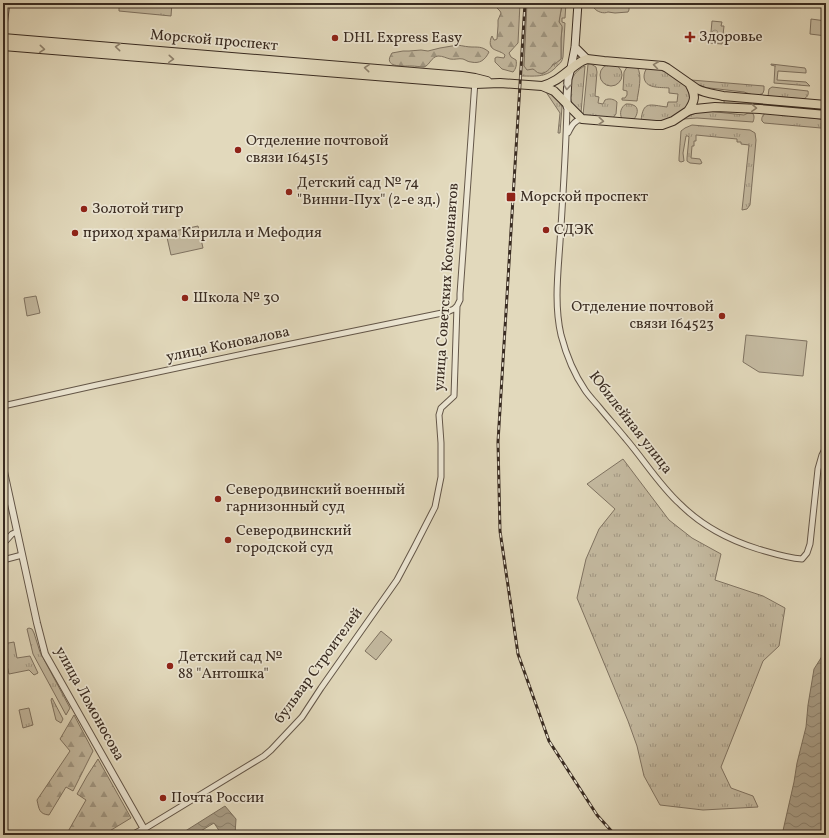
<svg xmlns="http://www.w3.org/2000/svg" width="829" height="838" font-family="Vollkorn,serif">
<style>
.grass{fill:url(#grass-tufts);stroke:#7f7362}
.forest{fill:url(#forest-firs);stroke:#7f7362}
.park{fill:url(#park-crowns);stroke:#7f7362}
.pitch{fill:#c5bba2;stroke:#7f7362}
.water{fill:url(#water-waves);stroke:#7c705e}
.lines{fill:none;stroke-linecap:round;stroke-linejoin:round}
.minor-casing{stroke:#635648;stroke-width:7}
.tertiary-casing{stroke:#635648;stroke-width:8}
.secondary-casing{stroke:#392b21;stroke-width:9}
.primary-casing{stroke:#392b21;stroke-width:10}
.minor{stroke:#ece6d3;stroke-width:5}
.tertiary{stroke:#ece6d3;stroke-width:6}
.secondary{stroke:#ece6d3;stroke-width:7}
.primary{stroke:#e2d9bc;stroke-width:8}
.rail-casing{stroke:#392b21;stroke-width:3}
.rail{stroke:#ece6d3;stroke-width:1.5;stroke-dasharray:4.5;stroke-linecap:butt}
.oneway{stroke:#8e826e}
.oneway2{stroke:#92887a}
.poi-dot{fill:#8f2418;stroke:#ece6d3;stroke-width:1.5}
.labels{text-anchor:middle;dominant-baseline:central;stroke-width:3.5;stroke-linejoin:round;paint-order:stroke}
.poi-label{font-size:15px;fill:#392b21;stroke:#ece6d3;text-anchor:start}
.street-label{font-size:15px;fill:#392b21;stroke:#ece6d3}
</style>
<defs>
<pattern id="grass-tufts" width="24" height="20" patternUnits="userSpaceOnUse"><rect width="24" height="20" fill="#c5bba2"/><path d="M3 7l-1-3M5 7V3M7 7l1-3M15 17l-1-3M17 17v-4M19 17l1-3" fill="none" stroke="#a19884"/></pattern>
<pattern id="forest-firs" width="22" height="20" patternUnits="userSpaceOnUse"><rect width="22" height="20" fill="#c5bba2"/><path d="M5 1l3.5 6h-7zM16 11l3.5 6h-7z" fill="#a19884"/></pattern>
<pattern id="park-crowns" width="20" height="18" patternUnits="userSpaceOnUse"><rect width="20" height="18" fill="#c5bba2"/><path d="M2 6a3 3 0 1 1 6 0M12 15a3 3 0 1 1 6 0" fill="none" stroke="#a19884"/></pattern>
<pattern id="water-waves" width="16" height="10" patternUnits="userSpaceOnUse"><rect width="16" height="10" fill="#a99e87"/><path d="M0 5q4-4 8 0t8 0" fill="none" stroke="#8b816e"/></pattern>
</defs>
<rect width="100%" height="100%" fill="#e2d9bc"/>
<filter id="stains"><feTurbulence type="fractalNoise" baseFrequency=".005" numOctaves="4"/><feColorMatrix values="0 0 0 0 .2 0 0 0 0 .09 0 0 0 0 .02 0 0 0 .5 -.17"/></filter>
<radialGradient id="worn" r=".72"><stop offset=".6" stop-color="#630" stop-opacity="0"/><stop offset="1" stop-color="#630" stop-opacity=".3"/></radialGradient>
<!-- grass -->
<path class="grass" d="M119 3H172L171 16 119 11Z
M526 3H527L524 66 534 69 542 74C549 70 554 63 561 59V39L562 28 559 22V20L562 6V3H566L565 18H562V22L565 23 563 57C562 61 561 63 558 65 547 78 537 76 521 76Z
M594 3H627L629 7V10L628 12 615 13 608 12C604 14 597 12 594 8Z
M588 64H591L596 67 597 72 595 96 599 97 598 103 603 104 605 100C609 98 614 99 617 102L616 114 612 119 585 117 583 115Z
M771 64 805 68 806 70V73L778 71 777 80 806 82 810 86 774 83 775 66 771 65Z
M600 75a11 11 0 1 1 22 0a11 11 0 1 1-22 0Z
M585 66 581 113C577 109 574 107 572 103 566 89 571 72 585 66Z
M627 67H637C643 75 638 92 637 101L622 100V98H625L627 95V91L623 90 624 72Z
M647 68 660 69 670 73 679 79 687 87 690 95V102L688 108 666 122 641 121C643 100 650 105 667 107L668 102H677L678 94 669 93V88C660 87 645 89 644 77 644 73 645 71 647 68Z
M691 80 764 86V90L763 93 759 96 753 95 744 92 701 87Z
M772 87 808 91C809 95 807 97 804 99L768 96 769 89Z
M546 92C553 95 559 100 562 107L560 133H558L560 113Z
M726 100 826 108V112L727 104 724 103V101Z
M626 104C629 104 631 104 633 105 640 107 637 116 634 119H622C619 113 621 107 626 104Z
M707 111 744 115 748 113H752C755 115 754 119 753 122L697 118 684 119V118L698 112Z
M766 113 821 119 823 125 822 128H821L764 123 762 121C761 118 763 114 766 113Z
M692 125 750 130 755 133 756 140 750 205 747 209 742 210 749 145 741 144V142H737V139L696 135V141H694V146H692L691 158 700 159 702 163 700 164 690 163 687 161V158L689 137 688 136H686L683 153 684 161 681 162 679 161V158L681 131 685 128Z
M623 459 669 520 692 538 721 554 715 580 763 596 785 608 779 646 763 661 721 767 731 788 753 796 758 807 703 810 660 805 644 776 637 746 628 721 577 598 586 559 599 529 615 509 587 484Z
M29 628 32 629 34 633 40 652 70 708 66 715 33 654 27 629Z
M14 642 17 658 30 656 38 673 34 675 29 670 9 674 3 648V644Z
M52 698 63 719 61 723 56 720 51 700Z
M29 708 33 725 23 728 19 710Z"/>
<!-- forest -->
<path class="forest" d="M495 3H520L518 43 509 53 511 57 516 60C517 64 516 69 513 72L502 69 495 62V58L497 57 504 58 505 55C499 49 487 52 491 38L492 36 494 40H495L497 39 498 26V20L501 13 500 11 495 6Z
M527 3H562V4L559 22 562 26V28L561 39V59L555 64H553C551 68 545 75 539 73 537 73 535 70 533 69L527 70 524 66Z
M458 45C463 46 468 47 472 47 480 47 483 47 489 52 485 60 480 64 471 62 468 62 466 60 463 59 459 58 455 60 450 59 446 58 443 56 438 56 431 57 430 65 424 67 420 67 416 66 411 66 403 66 382 68 392 53L403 51H409L421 50 428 51 440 48Z
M74 715 93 751 73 791 66 787 49 815C39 814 39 809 37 800L70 751 60 739Z
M98 759 131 818 103 835H66L86 800 77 794 87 776Z"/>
<!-- park -->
<path class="park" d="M712 21 722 22 721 26H724L722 44 710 43Z"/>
<!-- pitch -->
<path class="pitch" d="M811 19 826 21V36L810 34Z
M198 226 203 248 171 255 166 233Z
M36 296 40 313 27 316 24 298Z
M746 335 807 341 803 376 759 372 743 362Z
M381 631 392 640 376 660 365 651Z"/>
<!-- water -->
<path class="water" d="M826 650V835H782L794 782 797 763 806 727 808 705 814 669Z
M225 806 236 819 235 835H222L214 823 194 835H179Z"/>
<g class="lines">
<defs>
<path id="minor" d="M3 33 7 3
M567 106C566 151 563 196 560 242 558 272 554 305 561 335 566 354 574 374 585 390 589 396 594 401 599 407 608 418 617 428 626 439 644 460 660 486 680 504 702 526 729 540 758 549 772 553 787 558 802 559L807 553 810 544 818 469 822 455 826 447
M568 133C571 127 574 120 582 119
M3 406 97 385 262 350 447 312 454 309 457 306
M3 544 12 534 17 532
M3 560 22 555
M144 829 264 756 271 750 302 717 321 688 397 580 414 548 435 507 441 477V443L439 415 441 408 454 396 457 306 460 300V294L475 81"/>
<path id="tertiary" d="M3 467 37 623 45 654 144 829 133 835"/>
<path id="secondary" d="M575 47 587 59
M567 106V97L568 79 571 68 575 47 578 3"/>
<path id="primary" d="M3 38 462 76 475 78 487 81
M3 46 475 84 500 83 542 86 554 91 582 119 656 125H662L673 121 688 111 695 109 715 107 760 109 826 115
M542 86C560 81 567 70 582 61L587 59 604 61 663 66 667 68 697 89C705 93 714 94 723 96L826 105
M688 111C695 101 696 96 690 85"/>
</defs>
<!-- minor casing -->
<use href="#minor" class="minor-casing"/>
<!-- tertiary casing -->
<use href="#tertiary" class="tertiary-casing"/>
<!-- secondary casing -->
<use href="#secondary" class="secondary-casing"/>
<!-- primary casing -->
<use href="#primary" class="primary-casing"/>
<!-- minor -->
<use href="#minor" class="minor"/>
<!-- tertiary -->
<use href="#tertiary" class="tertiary"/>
<!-- secondary -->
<use href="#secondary" class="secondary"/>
<!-- primary -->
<use href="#primary" class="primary"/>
<defs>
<path id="rail" d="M525 3 498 442 500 531 518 654 549 741 597 815 615 835"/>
</defs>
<!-- rail casing -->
<use href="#rail" class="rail-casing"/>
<!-- rail -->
<use href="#rail" class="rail"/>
</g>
<!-- one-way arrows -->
<defs><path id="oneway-chevron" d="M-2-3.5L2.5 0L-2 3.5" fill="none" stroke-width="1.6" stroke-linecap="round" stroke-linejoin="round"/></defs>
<g class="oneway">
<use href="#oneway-chevron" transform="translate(118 47) rotate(-175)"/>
<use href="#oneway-chevron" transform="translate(42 49) rotate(5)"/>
<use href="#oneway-chevron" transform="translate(171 59) rotate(4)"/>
<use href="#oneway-chevron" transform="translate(656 65) rotate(-172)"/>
<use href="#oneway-chevron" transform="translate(367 68) rotate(-175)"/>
<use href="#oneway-chevron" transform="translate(754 108) rotate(3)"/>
<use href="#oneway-chevron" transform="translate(601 121) rotate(5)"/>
</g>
<use class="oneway2" href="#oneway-chevron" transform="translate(567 87) rotate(95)"/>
<!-- markers -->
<g class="poi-dot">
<path d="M688 31h4v4h4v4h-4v4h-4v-4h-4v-4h4z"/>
<circle cx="335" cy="38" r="4"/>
<circle cx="238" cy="150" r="4"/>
<circle cx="289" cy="192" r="4"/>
<rect x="506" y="192" width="10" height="10" rx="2"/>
<circle cx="84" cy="209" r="4"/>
<circle cx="546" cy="230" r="4"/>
<circle cx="75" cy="233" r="4"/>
<circle cx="185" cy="298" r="4"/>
<circle cx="722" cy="316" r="4"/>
<circle cx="218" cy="499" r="4"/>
<circle cx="228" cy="540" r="4"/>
<circle cx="170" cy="666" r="4"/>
<circle cx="163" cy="798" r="4"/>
</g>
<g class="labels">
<!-- poi labels -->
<g class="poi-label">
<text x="699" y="37">Здоровье</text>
<text x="343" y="38">DHL Express Easy</text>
<text x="246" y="141">Отделение почтовой<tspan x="246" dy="17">связи 164515</tspan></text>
<text x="297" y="183">Детский сад № 74<tspan x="297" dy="17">"Винни-Пух" (2-е зд.)</tspan></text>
<text x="520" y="197">Морской проспект</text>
<text x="92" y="209">Золотой тигр</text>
<text x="554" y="230">СДЭК</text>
<text x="83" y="233">приход храма Кирилла и Мефодия</text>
<text x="193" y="298">Школа № 30</text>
<text x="714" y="307" text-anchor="end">Отделение почтовой<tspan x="714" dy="17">связи 164523</tspan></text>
<text x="226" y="490">Северодвинский военный<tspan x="226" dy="17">гарнизонный суд</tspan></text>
<text x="236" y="531">Северодвинский<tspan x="236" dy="17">городской суд</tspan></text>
<text x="178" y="657">Детский сад №<tspan x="178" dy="17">88 "Антошка"</tspan></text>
<text x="171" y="798">Почта России</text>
</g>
<!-- street labels -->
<g class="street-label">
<text transform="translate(214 41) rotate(5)">Морской проспект</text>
<text transform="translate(447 287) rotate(-86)">улица Советских Космонавтов</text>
<text transform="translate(228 345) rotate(-12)">улица Коновалова</text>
<text transform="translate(630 423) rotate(52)">Юбилейная улица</text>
<text transform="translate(319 666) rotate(-54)">бульвар Строителей</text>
<text transform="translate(89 704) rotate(61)">улица Ломоносова</text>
</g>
</g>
<!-- margin -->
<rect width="829" height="838" fill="none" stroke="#e2d9bc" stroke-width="16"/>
<rect x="4" y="4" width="821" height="830" fill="none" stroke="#392b21" stroke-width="2"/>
<rect x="8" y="8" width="813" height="822" fill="none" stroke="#392b21"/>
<rect width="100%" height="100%" filter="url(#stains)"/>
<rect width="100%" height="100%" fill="url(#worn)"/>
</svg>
